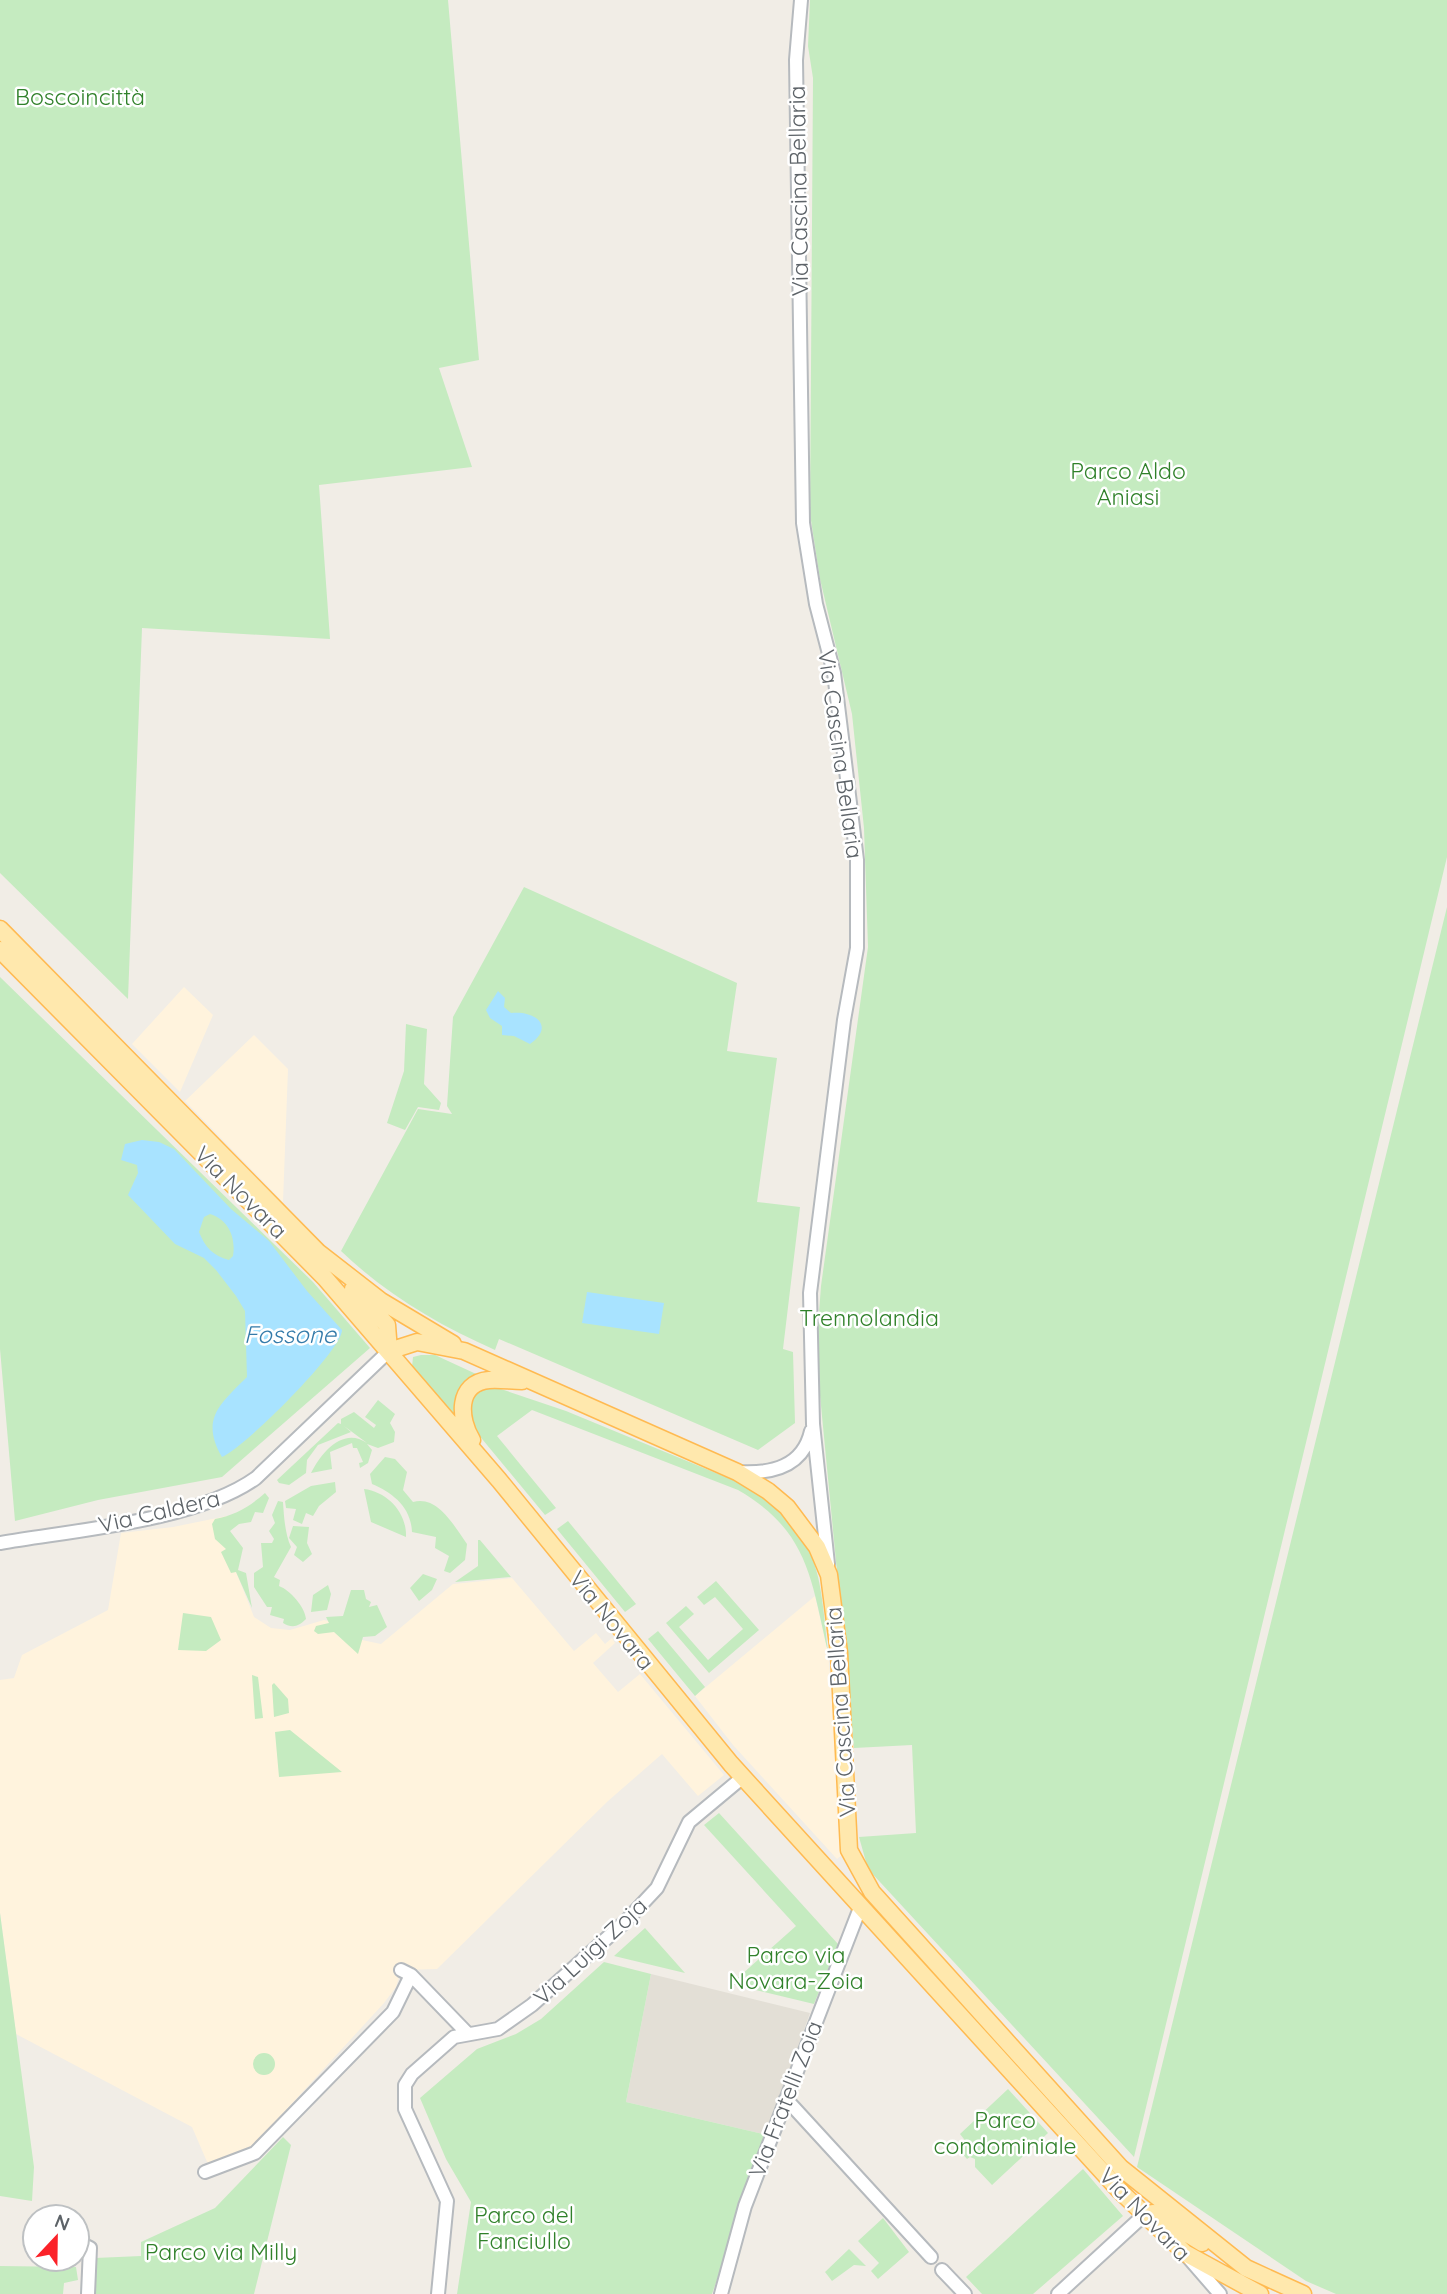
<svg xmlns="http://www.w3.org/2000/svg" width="1447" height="2294" font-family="Quicksand,sans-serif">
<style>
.commercial{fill:#fff3dd}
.education{fill:#e3dfd6}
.green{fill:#c5ebc0}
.water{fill:#a8e3ff;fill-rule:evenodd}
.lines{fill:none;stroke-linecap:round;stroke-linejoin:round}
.minor-casing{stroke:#b6babe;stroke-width:16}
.major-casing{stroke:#ffba51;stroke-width:19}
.minor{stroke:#fff;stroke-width:12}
.major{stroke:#ffe8ad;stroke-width:16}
.labels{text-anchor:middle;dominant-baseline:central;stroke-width:5;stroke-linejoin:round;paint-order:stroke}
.park-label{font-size:23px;fill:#30812a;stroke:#fff}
.street-label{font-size:23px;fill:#5d6368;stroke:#fff}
.water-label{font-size:24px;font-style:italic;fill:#347baa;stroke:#fff}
</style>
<rect width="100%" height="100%" fill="#f1ede6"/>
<!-- commercial -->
<path class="commercial" d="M184 987 213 1015 180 1092 132 1044Z
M254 1035 288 1069 283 1202 185 1101Z
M227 1516 231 1559 254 1617 271 1628 290 1630 324 1620 332 1622 357 1639 381 1644 453 1584 512 1578 574 1651 596 1633 605 1644 612 1638 615 1643 593 1663 618 1692 640 1674 724 1775 698 1796 662 1754 608 1801 437 1969 401 1970 396 1987 384 2003 254 2145 208 2164 192 2127 16 2034 0 1913V1680L14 1678 22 1655 108 1610 121 1533 173 1527Z
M815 1596 828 1652 841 1805 842 1855 837 1859 733 1745 695 1696Z"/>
<!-- education -->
<path class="education" d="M651 1974 810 2013 767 2135 626 2102Z"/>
<!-- green -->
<path class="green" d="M0 0H448L479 360 439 368 472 467 319 485 330 639 142 628 128 999 0 873Z
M810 0H1447V857L1134 2157 868 1869 859 1837 916 1833 912 1745 854 1748 819 1385 818 1326 821 1286 868 947 864 828 852 714 820 579 810 514 813 78 808 46Z
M524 887 737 983 727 1051 777 1058 757 1202 800 1207 783 1349 793 1352 795 1423 758 1450 499 1339 495 1350C437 1324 387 1295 341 1251L418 1109 452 1114 447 1106 453 1017Z
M1447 907V2294H1336L1306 2281 1137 2167Z
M0 977 313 1282 370 1348 222 1477 98 1500 15 1521 0 1349Z
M406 1024 427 1029 424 1084 441 1103 439 1110 418 1107 405 1130 387 1123 404 1071Z
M421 1355H435L487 1379 456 1421 412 1367 413 1357Z
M492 1386 566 1411 745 1485C821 1537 819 1568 828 1652 811 1580 809 1531 738 1490L532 1410 497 1436 556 1508 545 1515 473 1428C463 1405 470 1393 492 1386Z
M378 1400 395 1414 390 1423 395 1432 394 1442 378 1448 367 1444 372 1450 368 1463 360 1468 359 1463 363 1462 357 1448H353L352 1443 330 1452 332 1469 311 1473C321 1453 343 1426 367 1443L344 1426 351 1432 318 1445 307 1460 306 1473 289 1485 279 1483 277 1480 338 1423 341 1424V1419L354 1412 374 1428 376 1425 365 1417Z
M385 1457 395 1459 407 1472 403 1490 413 1502C438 1495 454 1526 467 1544L465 1560 450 1573 444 1571 449 1556 435 1548 436 1537 412 1532C411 1507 393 1493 372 1484L370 1474Z
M335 1482 336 1492 319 1506 313 1516 306 1513 302 1524 293 1520 296 1509 286 1508 285 1501 311 1486Z
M364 1489C388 1492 407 1513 406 1537L371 1522Z
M265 1493 269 1498 263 1513 255 1512 251 1522 239 1524 230 1531 243 1548 238 1570 246 1573 252 1608 236 1572 231 1573 221 1552 226 1549 215 1539 212 1524 215 1519C235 1515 249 1507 265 1493Z
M278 1501 283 1502C284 1517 285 1534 291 1547L274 1577 280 1580 279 1586C290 1590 305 1607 306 1619 299 1626 293 1629 283 1623L284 1619 270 1615 272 1607H267L254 1587V1573L263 1567 261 1543H272L274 1539 269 1531 275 1523 272 1515Z
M568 1521 636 1604 625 1612 557 1529Z
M293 1526 309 1527 307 1543 312 1554 303 1562 294 1555 297 1547 289 1538Z
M478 1540H480L511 1577 455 1582 478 1566Z
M423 1574 437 1579 432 1590 419 1601 410 1588Z
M716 1581 759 1630 709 1673 666 1623 686 1606 694 1614 679 1627 708 1660 743 1629 715 1597 704 1605 697 1597Z
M328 1585 331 1594 327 1610 311 1612 313 1595Z
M351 1590H364L366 1599 371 1602 369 1607 377 1605 387 1627 375 1636 363 1637 358 1654 334 1632 318 1634 314 1631 316 1626 329 1623 326 1617 343 1616Z
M183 1613 211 1617 221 1640 206 1651 178 1650Z
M658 1631 705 1687 695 1696 648 1639Z
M252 1675 258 1677 263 1718 255 1719Z
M274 1683 288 1699 289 1713 274 1717 272 1685Z
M290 1730 342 1772 279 1777 275 1732Z
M719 1813 838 1944 814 2004 731 1984 796 1926 704 1825Z
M0 1913 34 2167 32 2201 0 2196Z
M645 1928 685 1973 614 1956Z
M604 1962 651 1974 626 2102 767 2135 712 2294H457L471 2202 446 2159 420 2098 477 2049 516 2034 541 2019Z
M253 2064a11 11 0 1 1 22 0a11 11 0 1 1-22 0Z
M1008 2089 1048 2133 992 2185 975 2167V2159L970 2157 967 2159 959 2150 967 2143 960 2134Z
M283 2137 291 2145 254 2294H94L95 2258 141 2256V2242L215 2208Z
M1083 2169 1123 2216 1033 2294H982L966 2277Z
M883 2218 909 2252 878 2279 871 2271 879 2263 858 2241Z
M849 2249 866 2266 854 2265 832 2281 825 2272Z
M0 2266 76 2267 78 2280 64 2283 63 2294H0Z"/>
<!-- water -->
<path class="water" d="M498 991 505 998 504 1007 511 1013C534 1010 556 1026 530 1044L514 1036 502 1035V1026L490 1018 486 1010Z
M142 1140 159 1142 174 1149 231 1209 269 1241 307 1291 342 1330C342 1351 243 1449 222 1457 200 1419 220 1404 247 1377L245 1311 236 1296 216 1270 204 1258 175 1244 128 1195 138 1173 137 1165 121 1160 125 1144ZM210 1214C229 1220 236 1238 233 1256L229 1260C213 1256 205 1247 199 1232L204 1217Z
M587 1292 664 1303 659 1334 582 1323Z"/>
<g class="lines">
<defs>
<path id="minor" d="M801 0 796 60 803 523 816 604 834 673 857 860V948L844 1020 810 1293 813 1424 828 1564
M738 1472C771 1474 803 1467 811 1431
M0 1543C75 1530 196 1521 256 1478L389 1351
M401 1970 411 1975 467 2033
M786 2099 931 2257
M205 2172 255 2153 393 2012 411 1975
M86 2246 90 2248 88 2294
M1187 2256 1220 2294
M942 2270 965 2294
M438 2294 447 2201 405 2109V2085L412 2074 454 2037 498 2029 532 2005 626 1921 657 1888 689 1822 743 1777
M721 2294 745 2206 860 1908
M1058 2294 1143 2216"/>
<path id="major" d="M0 929 318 1252 381 1301 453 1344
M0 950 325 1278 499 1480 731 1764 1120 2191 1185 2253 1260 2294
M353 1289 387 1325 389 1351
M389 1351 417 1342 464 1351 737 1472 768 1491 787 1507 817 1547 829 1575 839 1653 849 1850 872 1892 1121 2168 1246 2268 1303 2294
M472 1440C459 1419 456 1383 489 1380 499 1379 511 1381 522 1381
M1146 2215 1153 2213 1202 2243"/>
</defs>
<!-- minor casing -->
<use href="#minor" class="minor-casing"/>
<!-- major casing -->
<use href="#major" class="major-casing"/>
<!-- minor -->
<use href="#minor" class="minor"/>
<!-- major -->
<use href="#major" class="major"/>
</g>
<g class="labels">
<!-- park labels -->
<g class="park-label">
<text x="80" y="96">Boscoincittà</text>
<text x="1128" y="470">Parco Aldo<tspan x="1128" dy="26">Aniasi</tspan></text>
<text x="869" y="1317">Trennolandia</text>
<text x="796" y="1954">Parco via<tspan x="796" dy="26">Novara-Zoia</tspan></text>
<text x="1005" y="2119">Parco<tspan x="1005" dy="26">condominiale</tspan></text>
<text x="524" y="2214">Parco del<tspan x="524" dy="26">Fanciullo</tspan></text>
<text x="221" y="2251">Parco via Milly</text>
</g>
<!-- street labels -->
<g class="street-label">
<text transform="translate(798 191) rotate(-91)">Via Cascina Bellaria</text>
<text transform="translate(841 754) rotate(82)">Via Cascina Bellaria</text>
<text transform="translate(241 1192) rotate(45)">Via Novara</text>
<text transform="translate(159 1511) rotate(-13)">Via Caldera</text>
<text transform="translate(612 1620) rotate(51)">Via Novara</text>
<text transform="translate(840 1712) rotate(-94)">Via Cascina Bellaria</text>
<text transform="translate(590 1951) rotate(-43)">Via Luigi Zoja</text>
<text transform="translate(785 2099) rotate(-69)">Via Fratelli Zoia</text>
<text transform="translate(1145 2214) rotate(46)">Via Novara</text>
</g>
<!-- water labels -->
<g class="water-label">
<text x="290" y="1334">Fossone</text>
</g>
</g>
<!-- north arrow -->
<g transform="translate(56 2238) rotate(22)"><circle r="33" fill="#ffffff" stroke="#bec1c3" stroke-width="2"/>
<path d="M0-5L12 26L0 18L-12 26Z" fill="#fb2229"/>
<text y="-10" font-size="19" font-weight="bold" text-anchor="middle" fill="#5d6368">N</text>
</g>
</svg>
